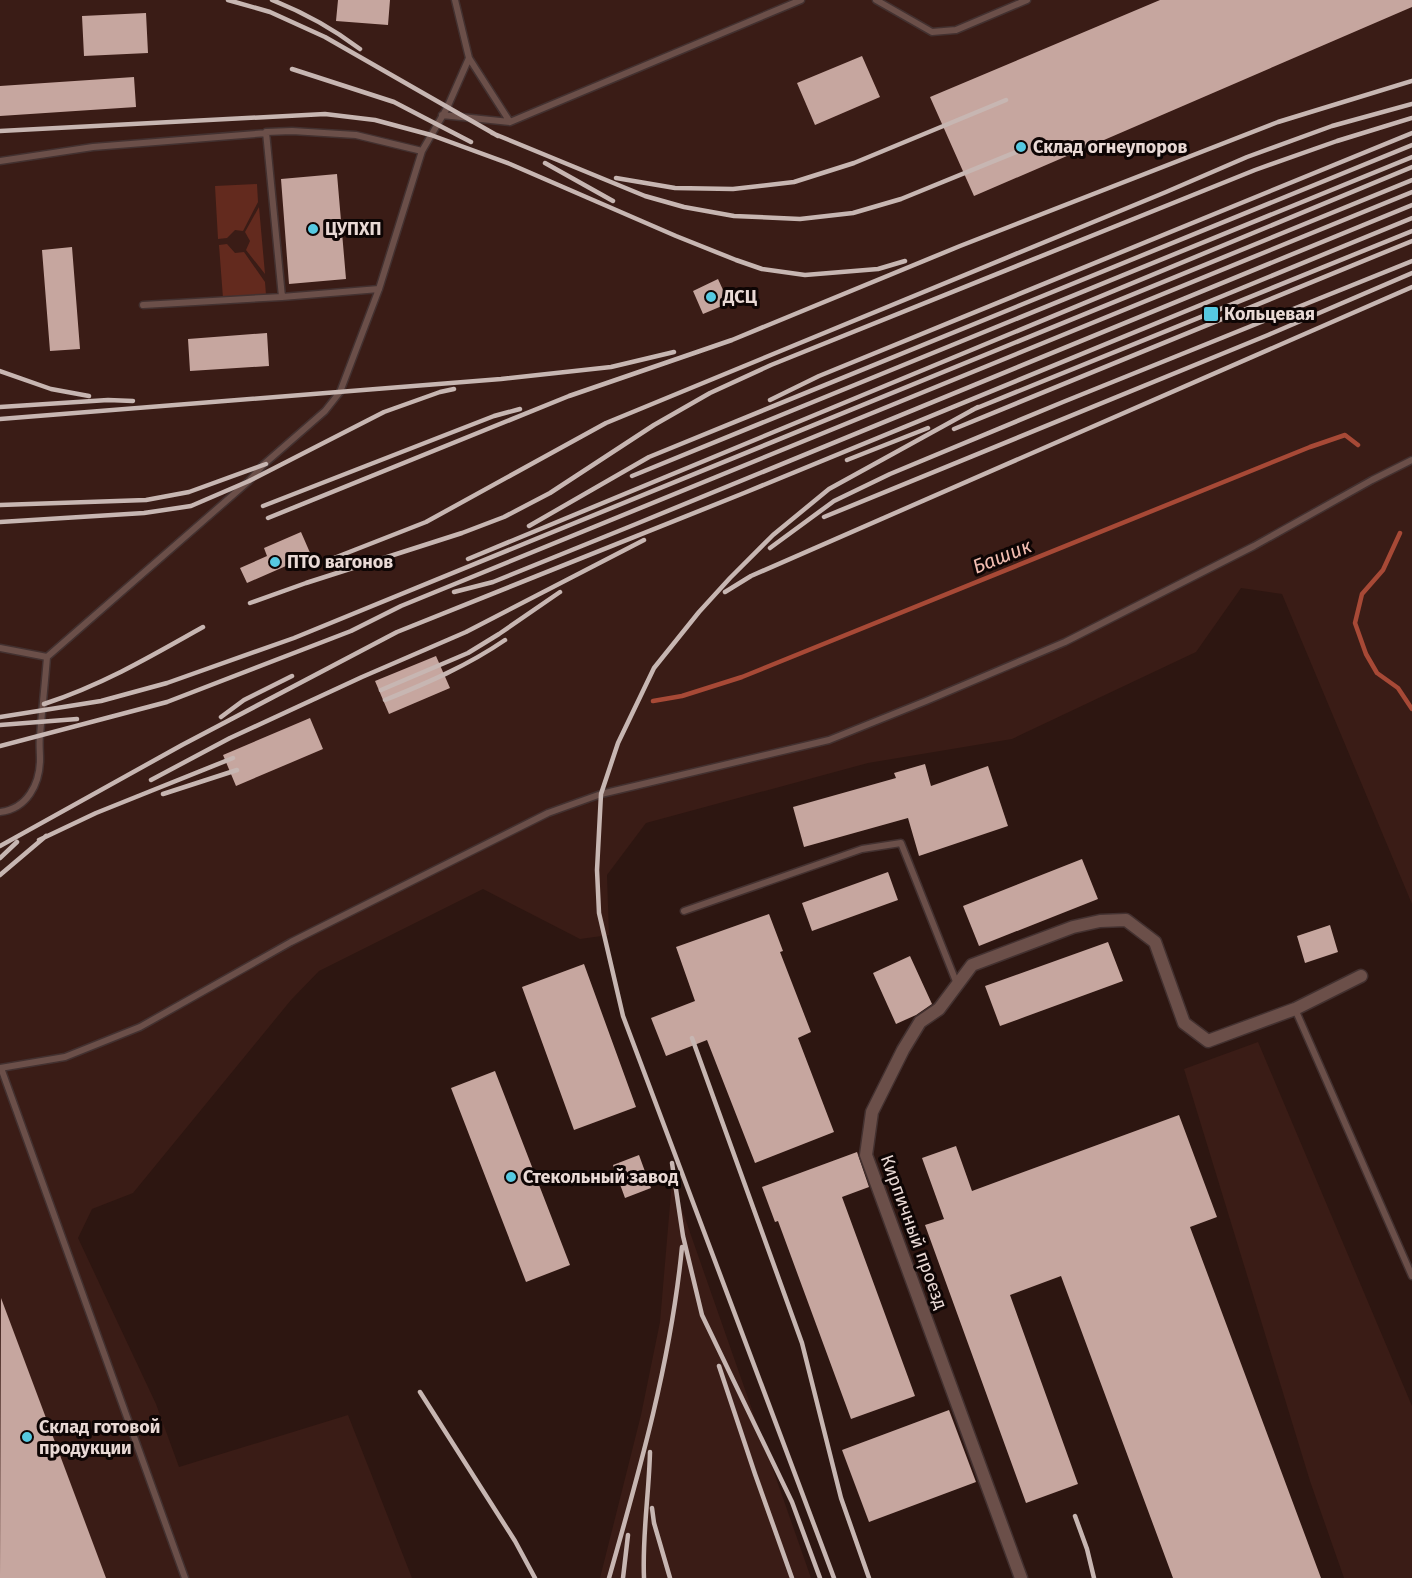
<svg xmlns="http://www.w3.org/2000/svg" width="1412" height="1578" font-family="'Fira Sans',sans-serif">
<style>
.built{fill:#3a1c16}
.green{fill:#632a1e}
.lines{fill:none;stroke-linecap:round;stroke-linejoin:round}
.stream{stroke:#a74936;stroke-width:4.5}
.building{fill:#c6a69f}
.lane-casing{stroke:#433130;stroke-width:9}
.street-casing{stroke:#433130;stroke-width:15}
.lane{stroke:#6b4f49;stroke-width:6}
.street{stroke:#6b4f49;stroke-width:12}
.rail{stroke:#c7b6b2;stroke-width:4.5}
.poi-dot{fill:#56c9e1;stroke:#0e0504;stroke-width:2}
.labels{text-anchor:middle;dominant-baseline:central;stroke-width:6;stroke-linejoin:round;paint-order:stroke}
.poi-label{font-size:18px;font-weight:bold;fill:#e9d9d5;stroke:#0e0504;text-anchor:start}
.street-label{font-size:18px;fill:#e9d9d5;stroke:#0e0504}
.water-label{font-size:20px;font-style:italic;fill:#f2bdb1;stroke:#0e0504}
</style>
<rect width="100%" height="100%" fill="#2d1611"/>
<!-- built -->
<path class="built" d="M0 0H1412V904L1282 594 1241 588 1196 652 1012 739 868 763 646 823 607 875 609 935 580 939 483 889 319 971 291 1000 133 1193 92 1209 78 1238 156 1404 179 1467 348 1415 412 1578H0Z
M1258 1042 1412 1406V1578H1344L1310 1481 1184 1069Z
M672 1181 811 1578H600L641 1415 660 1322Z"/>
<!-- green -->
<path class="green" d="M257 184 258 202 243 231 235 230 227 238 218 239 215 186Z
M259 207 265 274 246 250 250 241 245 232Z
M227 244 235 253 244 252 265 282 266 295 223 298 219 245Z"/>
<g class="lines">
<!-- stream -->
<path class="stream" d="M1400 533 1383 570 1362 594 1355 623 1366 654 1377 673 1398 688 1412 709
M653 701 682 696 742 677 1310 447 1345 435 1358 445"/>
</g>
<!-- building -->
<path class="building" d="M338 0H390L388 25 336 21Z
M1160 0H1412V7L974 196 930 97Z
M146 13 148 53 84 56 82 16Z
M862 56 880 97 815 125 797 83Z
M134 77 136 107 0 116V86Z
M337 174 346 279 289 284 281 179Z
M72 247 80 349 50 351 42 250Z
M718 279 729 303 703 314 693 291Z
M267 333 269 366 190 371 188 339Z
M301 532 311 555 247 583 240 568 267 556 264 548Z
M436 656 450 688 389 714 375 681Z
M310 718 323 749 236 786 223 755Z
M925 764 931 786 988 766 1008 826 919 856 908 818 804 847 793 807 896 778 894 773Z
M1082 859 1098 899 979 946 963 906Z
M888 872 898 900 812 931 802 903Z
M769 914 783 951 780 952 811 1032 798 1038 834 1132 755 1163 707 1040 666 1056 651 1018 695 1001 676 947Z
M1330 925 1338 952 1305 963 1297 936Z
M1108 942 1123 981 1000 1026 985 986Z
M910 956 932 1004 916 1015 896 1024 873 973Z
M584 964 636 1107 574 1130 522 987Z
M495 1071 570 1265 526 1282 451 1088Z
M1179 1115 1217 1217 1190 1227 1321 1578H1173L1061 1276 1010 1295 1078 1484 1026 1503 925 1225 944 1219 922 1158 956 1146 972 1191Z
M857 1152 869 1187 842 1197 915 1396 851 1419 778 1221 775 1222 762 1187Z
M639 1155 651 1188 625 1198 613 1165Z
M1 1298 106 1578H0Z
M949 1410 976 1482 869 1522 842 1450Z"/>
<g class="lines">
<defs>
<path id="lane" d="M455 0 469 58
M876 0 932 32 956 30 1027 0
M442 115 510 122 801 0
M0 161 93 147 267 133
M282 297 266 132 292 131 356 135 422 151
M143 305 282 297 379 289
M0 648 47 657
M0 812C27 809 40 784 40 759 40 751 39 743 40 736 42 710 45 683 47 657L249 481 263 465 325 411 340 392 379 289 422 151 447 108 469 58 510 122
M684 911 862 849 901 843 957 984
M1295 1009 1412 1276
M0 1068 65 1057 140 1027 291 942 548 813 601 794 829 740 926 701 1065 642 1254 546 1372 480 1412 460
M1 1068 185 1578"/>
<path id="street" d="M1021 1578 866 1155 872 1112 903 1050 920 1022 939 1009 972 965 1073 927 1100 921 1126 920 1155 942 1184 1023 1208 1041 1295 1009 1361 976"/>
</defs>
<!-- lane casing -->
<use href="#lane" class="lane-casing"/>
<!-- street casing -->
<use href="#street" class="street-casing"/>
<!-- lane -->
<use href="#lane" class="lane"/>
<!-- street -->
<use href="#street" class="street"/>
<!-- rail -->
<path class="rail" d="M228 0 270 12 325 37 498 136
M272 0C305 13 332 28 360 49
M292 69 394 102 471 142
M0 131 325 114 375 120 431 135 510 164 676 236 736 260 762 269 805 275 878 269 905 261
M492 133 645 196 684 207 734 216 800 219 853 213 901 199 1026 148
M545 163 613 201
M616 178 675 188 733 189 794 182 854 163 1006 100
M0 371 51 389 89 396
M770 400 819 376 1412 133
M0 407 108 400 133 401
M972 410 1412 231
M0 419 501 379 611 367 674 352
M954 429 1412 241
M847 460 928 428
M632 476 1412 157
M0 505 146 500 189 492 266 464
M263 506 494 416 520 409
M824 517 1268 335 1412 273
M268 518 569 396 732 340 960 246 1278 122 1412 81
M0 522 144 513 191 506 249 481 384 412 440 392 454 389
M529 526 649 457 1412 145
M770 548 834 501 890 474 1063 402 1412 261
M334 558 426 522 606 423 1166 192 1247 157 1332 126 1412 104
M468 559 1412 167
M454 592 493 582 636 524 1412 205
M725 592 751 576 1412 287
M250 603 306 583 462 533 504 517 550 493 654 425 710 393 771 365 1255 170 1337 141 1412 118
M381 690 468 653 499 634 560 592
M385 700C427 683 467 666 505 640
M44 704C102 685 150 657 203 627
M0 717 101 701 167 683 294 638 1412 180
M221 717 244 700 292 676
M0 725 77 719
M0 746 167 702 351 631 401 606 1412 192
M151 780 230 738 362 677 466 632 644 540
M163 794 237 770
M39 840 96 813 233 758
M0 846 182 745 397 632 744 493 1412 218
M0 858 17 842
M0 875 46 836
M692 1038 802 1343 841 1498 869 1578
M672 1163 683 1236 702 1315 792 1502 820 1578
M719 1366 755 1474 792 1578
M420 1392 515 1541 535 1578
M652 1508 654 1523 670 1578
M1075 1516 1087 1549 1094 1578
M609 1578C640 1469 671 1360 682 1247
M623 1578 628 1535
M644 1578C642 1536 649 1494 650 1452
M834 1578 623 1016 599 913 597 870 601 794 618 743 654 668 699 612 730 578 773 535 829 489 978 407"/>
</g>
<!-- markers -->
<g class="poi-dot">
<circle cx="1021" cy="147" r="6"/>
<circle cx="313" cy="229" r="6"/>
<circle cx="711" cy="297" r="6"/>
<rect x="1203" y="306" width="16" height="16" rx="3"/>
<circle cx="275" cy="562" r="6"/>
<circle cx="511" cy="1177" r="6"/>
<circle cx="27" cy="1437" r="6"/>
</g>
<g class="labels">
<!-- poi labels -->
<g class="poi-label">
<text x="1033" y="147">Склад огнеупоров</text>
<text x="325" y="229">ЦУПХП</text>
<text x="723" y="297">ДСЦ</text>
<text x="1224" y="314">Кольцевая</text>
<text x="287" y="562">ПТО вагонов</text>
<text x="523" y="1177">Стекольный завод</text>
<text x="39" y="1427">Склад готовой<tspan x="39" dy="21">продукции</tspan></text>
</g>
<!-- street labels -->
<g class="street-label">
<text transform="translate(914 1232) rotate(70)">Кирпичный проезд</text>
</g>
<!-- water labels -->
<g class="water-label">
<text transform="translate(1002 556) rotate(-22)">Башик</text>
</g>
</g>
</svg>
